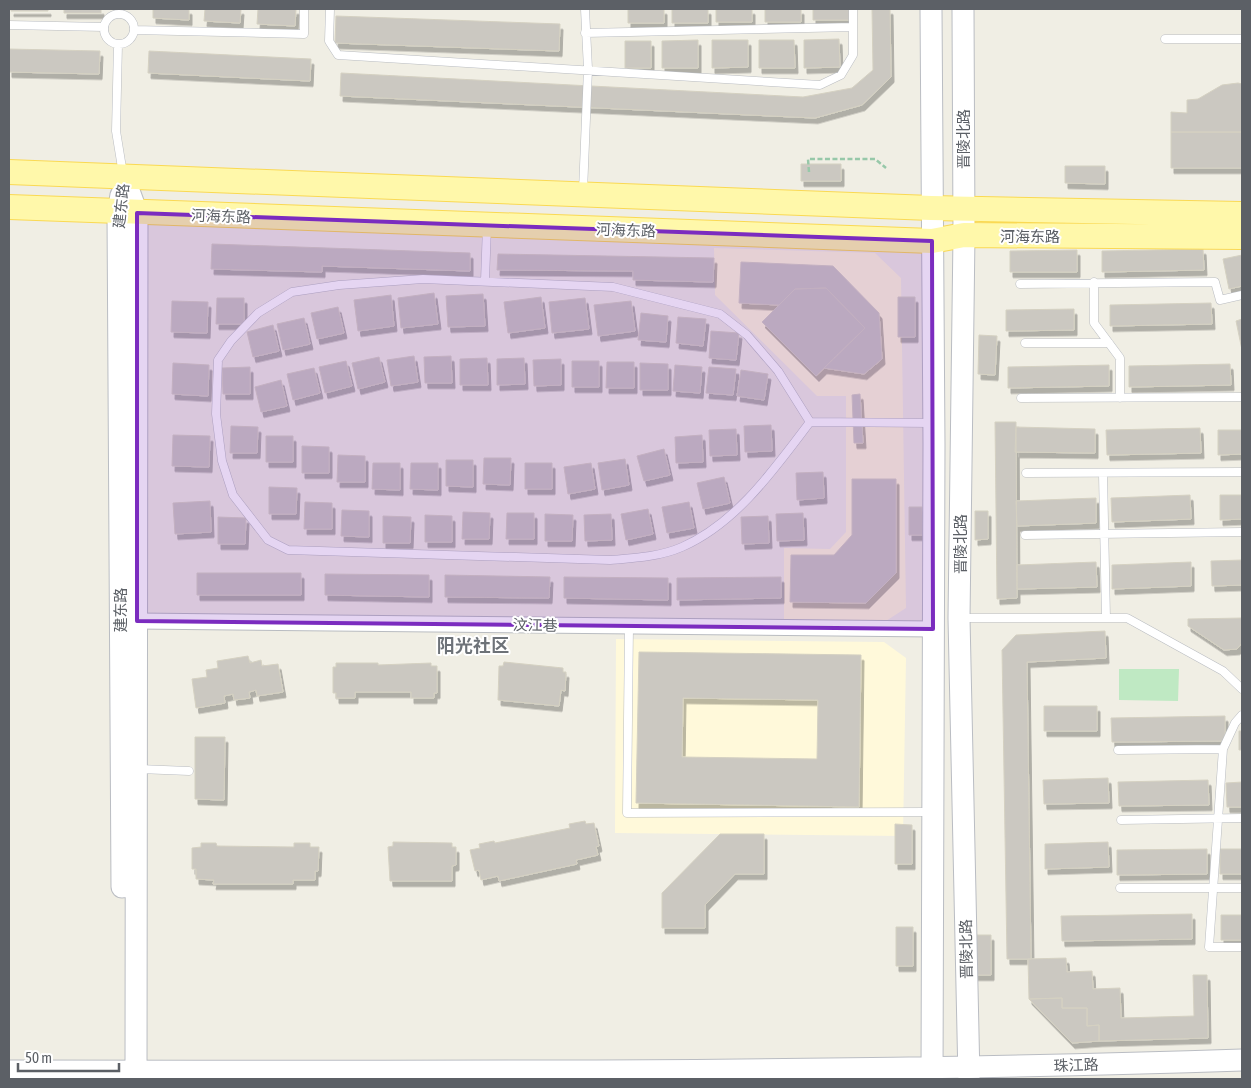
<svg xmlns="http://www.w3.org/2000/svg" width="1251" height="1088" font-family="'Asap Condensed','Noto Sans SC',sans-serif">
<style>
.commercial{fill:#fff9da}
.green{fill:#bfe9c3}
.building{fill:#cbc8c1;stroke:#d5d1c2;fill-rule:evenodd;filter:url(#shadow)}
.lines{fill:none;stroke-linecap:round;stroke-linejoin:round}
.lane-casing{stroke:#b9bcc1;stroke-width:9}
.street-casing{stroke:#b9bcc1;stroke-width:17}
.secondary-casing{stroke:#babdc3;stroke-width:23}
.primary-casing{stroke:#fad953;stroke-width:26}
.path{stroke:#97c8a9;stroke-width:2.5;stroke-dasharray:5 2.5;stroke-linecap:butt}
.lane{stroke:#fff;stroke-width:8}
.street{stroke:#fff;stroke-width:15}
.secondary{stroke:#fff;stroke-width:21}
.primary{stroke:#fff8aa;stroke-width:24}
.marked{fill:#7b2cbf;fill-opacity:0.2;stroke:#7b2cbf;stroke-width:4;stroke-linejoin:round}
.labels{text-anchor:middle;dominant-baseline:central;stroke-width:4;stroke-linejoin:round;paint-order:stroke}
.street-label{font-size:15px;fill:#5c6066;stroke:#fff}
.quarter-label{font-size:18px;font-weight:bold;fill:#6d7278;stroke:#fff}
</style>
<defs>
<filter id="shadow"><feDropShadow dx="3" dy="5.5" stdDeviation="0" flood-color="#0004"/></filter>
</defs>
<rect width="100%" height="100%" fill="#f0eee4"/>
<!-- commercial -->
<path class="commercial" d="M714 248 875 253 901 278 906 608 886 621 784 619V548L830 549 846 532V396H817L715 295Z
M616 639 884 642 906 658 903 836 615 833Z"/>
<!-- green -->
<path class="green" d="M1119 669H1179L1178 701 1119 700Z"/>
<!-- building -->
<path class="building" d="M11 9H48V11H11Z
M64 9H101V13H64Z
M153 9H189V20L153 18Z
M205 9H241L240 23 204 21Z
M258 9H296L295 26 257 24Z
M628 9H664V23H628Z
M672 9H708V23H672Z
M716 9H752V22H716Z
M765 9H801V22H765Z
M813 9H849V20H813Z
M872 9H890L891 77 862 105 815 118 340 96 341 73 803 97 852 88 873 70Z
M336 16 560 24 559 51 335 43Z
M839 39 840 67 804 68V40Z
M698 40V68H662V41Z
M712 40H748V67L712 68Z
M759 40H794L795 68H759Z
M625 41H651V68H625Z
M9 49 100 51 99 74 9 72Z
M149 51 311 59 310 81 148 73Z
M1238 83 1242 84V132H1171V112L1187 113V100L1198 99 1222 85Z
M1171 132H1242V168H1171Z
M801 164H841V181H801Z
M1065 166H1105V184L1065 183Z
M212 244 470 253V271L322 266V272L211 269Z
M1203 249 1204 270 1102 272V251Z
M1077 250V272H1010V251Z
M498 254 714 258 713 282 633 280V271L497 270Z
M1242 255V286L1229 289 1223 259Z
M741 262 833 266 879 313 882 359 864 374 824 368 865 328 826 288 795 289 779 305 739 303Z
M826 288 865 328 816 376 762 322 795 289Z
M434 293 438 324 401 328 398 298Z
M483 294 485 326 448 327 446 296Z
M391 295 394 326 358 331 354 300Z
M541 297 545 328 508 333 504 302Z
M898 297H915V337H898Z
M217 298H244V324H216Z
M585 298 589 329 552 333 549 302Z
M172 301 208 302 207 333 171 332Z
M631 301 635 331 598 336 594 305Z
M1211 303 1212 324 1110 326V305Z
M338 307 344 333 317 339 311 313Z
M1074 309V330L1006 331V310Z
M641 313 668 316 666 342 638 340Z
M678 317 706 319 703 346 676 343Z
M304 318 310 344 283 350 277 324Z
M1242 319V350L1236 321Z
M273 325 279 351 253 357 247 332Z
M711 331 739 333 736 360 709 358Z
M979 335 997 336 995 375 978 374Z
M414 356 418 382 391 386 387 360Z
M451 356 452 383H425L424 357Z
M379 357 385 382 358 389 352 363Z
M487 358 488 385H460V359Z
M524 358 525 384 497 385V359Z
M561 359V385L534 386 533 360Z
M346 361 352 386 325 393 319 367Z
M572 361H599V387H572Z
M607 362H634V388H606Z
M173 363 209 365 208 396 172 394Z
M640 363 668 364V390H640Z
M1230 364 1231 385 1129 387V366Z
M675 365 702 367 700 393 673 391Z
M1109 365V386L1008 388V367Z
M250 367V394H223L222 368Z
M709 367 736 369 733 395 706 393Z
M314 368 320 393 293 400 287 374Z
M741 370 768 374 764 400 737 396Z
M281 380 287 406 261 412 255 387Z
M860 394 863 443H854L852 395Z
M995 422H1016L1017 598 997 599Z
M771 425 772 451 745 452 744 426Z
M231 426 258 427 257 453H230Z
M1016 427 1095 429V453L1015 452Z
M1200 428 1201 453 1107 455 1106 430Z
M736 429 737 455 710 456 709 430Z
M1218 430H1242V454L1218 455Z
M173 435 210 436 209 467 172 466Z
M702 435 703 462 676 463 675 437Z
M266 436H293V462H266Z
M302 446 329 447V473H302Z
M664 449 670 475 644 481 637 456Z
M338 455 365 456V482H337Z
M484 458H511L510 485 483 484Z
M625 459 629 485 602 490 598 463Z
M446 460H473V487L446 486Z
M373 463H400V490L372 489Z
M411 463H438V490L410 489Z
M525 463H552V489H525Z
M591 463 595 489 568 494 564 467Z
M823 472 824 498 797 500 796 473Z
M724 477 730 503 703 509 697 483Z
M852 479H896V573L866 603 790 602 791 555H834L852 535Z
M269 487 297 488 296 514H269Z
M1190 495 1191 519 1112 522 1111 498Z
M1220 495H1242V519L1220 520Z
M1096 498V523L1017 526 1016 501Z
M210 501 211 532 175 534 173 503Z
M305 502 332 503V529H304Z
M689 502 694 528 667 533 662 507Z
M909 507H922L923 535H909Z
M648 509 653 534 626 540 621 514Z
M342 510 369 511V537L341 536Z
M975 511H988V539L975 540Z
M463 512 490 513 489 539H462Z
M507 513H534V539H506Z
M803 513 804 540 777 541 776 514Z
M545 514 573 515 572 541H545Z
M611 514 612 540 585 541 584 515Z
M425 515 452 516V542H425Z
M383 516 411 517 410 543H383Z
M768 516 769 543 742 544 741 517Z
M218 517 246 518 245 544H218Z
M1242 560V585L1212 586 1211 561Z
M1096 562 1097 587 1017 589V565Z
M1191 562V586L1112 589V565Z
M197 573H301V595H197Z
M325 574 429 575V597L325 595Z
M445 575 550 577 549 598 445 597Z
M564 577 668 578V600L564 598Z
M781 577V598L677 600V578Z
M1242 618V643L1237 649 1224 650 1188 626V619Z
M1105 631 1106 658 1027 662 1031 959H1007L1002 650 1016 635Z
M639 652 861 655 859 807 636 803ZM683 698 818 700 817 759 682 757Z
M248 656 250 663 261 660 262 666 278 664 283 692 257 696 256 690 249 692 250 698 234 700 233 694 224 696 225 703 196 708 192 679 207 677 206 670 218 668 217 661Z
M504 662 563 668V672H566L565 691 561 690 559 706 498 700 499 666H503Z
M336 663H378V665L431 663V666H437V693H434V698H411V692H355V698H336V693H333V667H336Z
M1044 706H1097V731H1044Z
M1225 716V741L1112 742 1111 718Z
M1239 731H1242V750H1239Z
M195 737H225L224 800 195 799Z
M1108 778 1109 803 1044 804 1043 780Z
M1208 780 1209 805 1119 806 1118 782Z
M1242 782V807H1227L1226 783Z
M585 821 586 824 594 823 599 846 596 847 598 855 576 860 577 864 499 881 498 876 481 880 479 870 475 871 470 850 480 848 479 844 494 841 495 843 570 828 569 824Z
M895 824 912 825V864H895Z
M720 834H764V874H735L705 905V928H662V893Z
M393 842 452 843V847H456V865L452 866V881H390L388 847 393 846Z
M1108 842 1109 867 1045 869V844Z
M201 843H216L217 846 294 847V843H310V847H319L318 871H315V880H293V884H213L214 880 196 879V869H192V848L201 847Z
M1207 849V874L1117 875V850Z
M1220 849H1242V874H1220Z
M1192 914V939L1062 941 1061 916Z
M1221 915H1242V940H1221Z
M896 927H913V966H896Z
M974 935H991V975H974Z
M1066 958 1067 972 1092 971 1093 989 1120 988 1121 1018 1194 1016 1193 975H1207L1208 1038 1099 1041V1025L1087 1026V1008H1062V998L1029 999 1028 959Z
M1062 998V1008H1087V1026L1099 1025V1041L1072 1043 1029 999Z"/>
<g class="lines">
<defs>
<path id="lane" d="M330 9 329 41 338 55 820 85 841 75 853 55V9
M104 29a15 15 0 1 1 30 0a15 15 0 1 1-30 0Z
M9 25 104 27
M134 30 304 34V9
M585 33 853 27
M1165 39H1242
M118 44 116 131 123 174
M583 191 588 69 585 9
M423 279 613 287 720 314 747 335 778 371 810 422C775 468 737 523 682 547 659 557 634 558 610 560L288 550 268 540 233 495 222 461 216 414 218 360 231 341 258 313 292 292 339 285Z
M485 281 487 226
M1094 282V323L1120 358V398
M1020 284 1215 282 1220 300 1242 295
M1025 343H1109
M1021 398 1242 397
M810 422 933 423
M1026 473 1242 472
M1103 474 1106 618
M1025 535 1242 532
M961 618H1127L1223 671 1242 689
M629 626 627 813 930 812
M1242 715 1235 723 1223 749 1209 947H1242
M1118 750 1223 749
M139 769 189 771
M1121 820 1242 818
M1120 888H1242"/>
<path id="street" d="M137 621 933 629"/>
<path id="secondary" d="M931 9 934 444 932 1079
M963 9 964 235 959 618 969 1079
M124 177 137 213 136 1079
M121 195 118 213 122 887
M9 1071C420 1071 831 1074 1242 1060"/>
<path id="primary" d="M9 172 931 208 1242 214
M9 207 932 241 964 235 1242 237"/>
</defs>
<!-- lane casing -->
<use href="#lane" class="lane-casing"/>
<!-- street casing -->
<use href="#street" class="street-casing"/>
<!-- secondary casing -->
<use href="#secondary" class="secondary-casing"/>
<!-- primary casing -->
<use href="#primary" class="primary-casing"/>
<!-- path -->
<path class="path" d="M809 172 808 159H875L886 168"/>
<!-- lane -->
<use href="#lane" class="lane"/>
<!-- street -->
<use href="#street" class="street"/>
<!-- secondary -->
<use href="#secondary" class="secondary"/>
<!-- primary -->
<use href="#primary" class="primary"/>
</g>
<!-- marked area -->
<path class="marked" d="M137 213 932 241 933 629 137 621Z"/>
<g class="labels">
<!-- street labels -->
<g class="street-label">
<text transform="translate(963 139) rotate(-90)">晋陵北路</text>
<text transform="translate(121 206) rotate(-84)">建东路</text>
<text transform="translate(221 216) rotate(2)">河海东路</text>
<text transform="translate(626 230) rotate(2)">河海东路</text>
<text x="1030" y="236">河海东路</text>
<text transform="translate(960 544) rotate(-90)">晋陵北路</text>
<text transform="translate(120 610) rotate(-90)">建东路</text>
<text transform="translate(535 625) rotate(1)">汶江巷</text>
<text transform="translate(966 949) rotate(-91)">晋陵北路</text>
<text transform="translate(1076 1065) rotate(-2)">珠江路</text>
</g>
<!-- quarter labels -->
<g class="quarter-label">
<text x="473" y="645">阳光社区</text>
</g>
</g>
<!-- border -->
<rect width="1251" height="1088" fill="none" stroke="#5c6066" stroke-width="20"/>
<!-- scale -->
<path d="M18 1063v8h101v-8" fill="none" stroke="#5c6066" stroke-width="2.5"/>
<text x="25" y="1063" font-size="15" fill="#5c6066" stroke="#ffffff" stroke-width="4" paint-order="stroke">50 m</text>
</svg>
